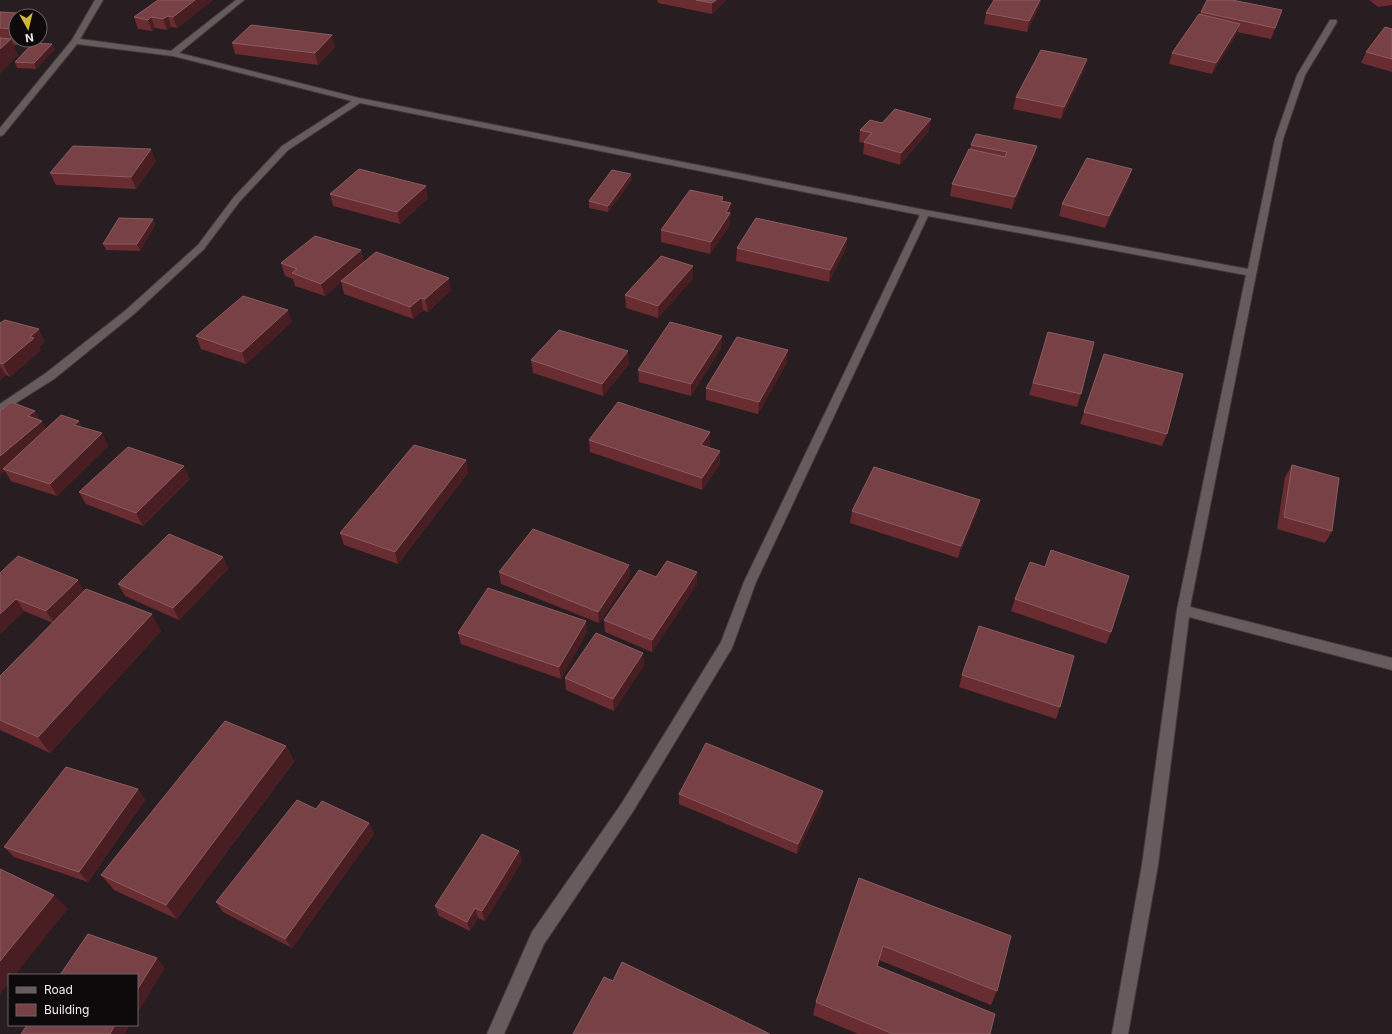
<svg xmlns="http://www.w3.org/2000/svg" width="1392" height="1034" font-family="Inter,sans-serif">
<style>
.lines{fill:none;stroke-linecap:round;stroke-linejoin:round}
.minor-casing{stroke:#433a3c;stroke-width:2}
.minor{fill:#685b5e;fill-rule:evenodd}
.wall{fill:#682c31}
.shaded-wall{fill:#481e22}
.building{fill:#774146;stroke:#8b5c60}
</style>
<rect width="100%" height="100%" fill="#281d20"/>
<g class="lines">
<defs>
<path id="minor" d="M95 0H103L80 39 171 51 236 0H244L179 53 359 98 925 210 1248 269 1275 139 1297 75 1330 20H1336L1337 22 1305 75 1283 139 1190 607 1392 658V670L1189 617 1158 865 1128 1034H1112L1142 865 1177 610 1246 275 928 216 756 582 732 648 632 813 544 944 504 1034H487L532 932 622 803 721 642 744 582 920 215 360 103 288 150 240 201 204 249 134 314 54 379 0 413V404L46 373 126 310 198 245 234 197 282 146 352 101 173 56 77 44 3 135 0 136V128L72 40Z"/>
</defs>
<!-- minor casing -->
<use href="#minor" class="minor-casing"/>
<!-- minor -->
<use href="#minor" class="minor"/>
</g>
<!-- wall -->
<path class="wall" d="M213 0 177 28 171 27 167 30 155 28 152 31 138 29 134 17Z
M657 0H726L712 14 658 3Z
M994 0H1041L1039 7 1027 32 984 24 986 13Z
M1369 0H1392V5L1378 7Z
M0 12 35 14 36 16H16V40H32L27 45H13L18 55 0 73Z
M1201 12 1278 21 1271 39 1237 32 1236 35 1212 74 1169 64 1172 53 1200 14Z
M1392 29V72L1361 63 1366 52Z
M232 43 335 47 318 65 235 54Z
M55 49 36 69 17 68 15 62Z
M1087 59 1084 70 1061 119 1013 109 1016 97Z
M882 123 929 131 900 165 863 154 864 143 859 142 860 130Z
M971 145 1037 146 1034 158 1012 209 950 196 952 184 970 149Z
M156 161 136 189 56 185 50 173Z
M1132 169 1128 181 1105 228 1059 216 1062 204Z
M632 180 608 212 589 208V201Z
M330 194 428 198 400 224 333 206Z
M723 197V201L731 203V215L730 217V225L710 254 661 242V230Z
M153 219 155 225 140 251 106 250 103 244Z
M847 238 845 250 829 282 736 261 737 248Z
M361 250 364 262 451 290 428 312 423 310 413 319 344 294 341 282 325 296 295 286 293 279 285 276 281 263Z
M693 266V278L658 318 626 308 625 295Z
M292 322 246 364 201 349 196 336Z
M0 323 45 342 39 347 41 350 10 377 6 375 0 380Z
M1048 332 1081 394 1077 407 1029 395Z
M722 336 721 348 691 396 639 382 638 370Z
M1104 354 1167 434 1162 446 1080 424Z
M531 360 629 364 603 396 533 373Z
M787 362 758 414 706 400V388Z
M0 411H35L40 420 46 429 83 428 102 433 108 446 57 496 11 481 5 471 0 475Z
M710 432V445L708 448 720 451V464L702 490 590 452 589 440Z
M466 460 468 473 398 564 344 545 340 533Z
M1292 465 1332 531 1325 543 1277 529 1285 477Z
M190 479 143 526 86 504 79 492Z
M980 500 977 512 958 558 850 523 852 511Z
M223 557 228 569 179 620 125 596 118 584Z
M629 565 630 577 599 623 501 584 499 572Z
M697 572V584L652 652 605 632 604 620 656 577Z
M0 573 85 591 161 631 50 753 0 730V676L53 623 24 611 0 634Z
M1015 599 1111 632 1106 644 1011 611Z
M587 632 561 679 461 644 458 633Z
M644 665 614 711 566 690 565 678Z
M962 675 1060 707 1056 719 959 687Z
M286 746 294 762 177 919 114 890 101 875Z
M138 789 145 800 88 882 14 857 4 847Z
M679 794 821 802 797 854 679 804Z
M316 809 369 823 374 834 292 948 223 912 216 902Z
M519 851 522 861 485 921 478 918 470 931 439 916 435 906Z
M859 878 997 991 991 1005 879 960 877 966 990 1034H858L813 1015 816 1002Z"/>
<!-- shaded-wall -->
<path class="shaded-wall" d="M195 0H213L177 28 173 17Z
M716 0H726L712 14V3Z
M1040 0H1041L1039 7 1027 32 1029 21Z
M168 16 171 27 167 30 163 19Z
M151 17 155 28 152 31 148 20Z
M1240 24 1236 35 1212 74 1216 63Z
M40 25 42 30 40 32Z
M332 35 335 47 318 65 315 53Z
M11 39 18 55 0 73V49Z
M25 40H32L27 45Z
M52 44 55 49 36 69 34 63Z
M1087 59 1084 70 1061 119 1064 107Z
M931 119 929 131 900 165 901 153Z
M1037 146 1034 158 1012 209 1015 197Z
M151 149 156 161 136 189 131 177Z
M1132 169 1128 181 1105 228 1109 216Z
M631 174 632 180 608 212V206Z
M426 186 428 198 400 224 397 212Z
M731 203V215L730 217V225L710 254 711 242 726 212Z
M153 219 155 225 140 251 137 244Z
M847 238 845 250 829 282 830 270Z
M361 250 364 262 325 296 321 284Z
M693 266V278L658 318V306Z
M449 278 451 290 428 312 425 299Z
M421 298 423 310 413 319 410 307Z
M288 310 292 322 246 364 242 352Z
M39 329 45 342 39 347 41 350 10 377 3 364 30 337Z
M722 336 721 348 691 396V384Z
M788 350 787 362 758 414 759 402Z
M628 351 629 364 603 396 602 384Z
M0 366 6 375 0 380Z
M35 411 41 422 42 421 49 433 3 469 5 471 0 475V456L28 416Z
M79 421 85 433 74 425Z
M710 432V445L701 458V445Z
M102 433 108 446 57 496 50 484Z
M720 451V464L702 490V478Z
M466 460 468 473 398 564 395 552Z
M184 466 190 479 143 526 136 513Z
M980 500 977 512 958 558 961 546Z
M223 557 228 569 179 620 173 608Z
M629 565 630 577 599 623 598 612Z
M697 572V584L652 652V640Z
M78 580 85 592 54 623 46 611Z
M16 599 24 611 0 634V614Z
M152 614 161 631 50 753 38 737Z
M586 621 587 632 561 679 559 667Z
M643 653 644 665 614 711 613 699Z
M286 746 294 762 177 919 166 905Z
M138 789 145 800 88 882 79 872Z
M823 791 821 802 797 854 798 844Z
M369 823 374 834 292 948 285 939Z
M519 851 522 861 485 921 482 911Z
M54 895 68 909 15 975H9V983L0 994V961Z
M475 908 478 918 470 931 467 922Z
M157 958 165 968 137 1014V990Z
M115 1025H130L125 1034H110Z"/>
<!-- building -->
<path class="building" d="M158 0H195L173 17 168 16 163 19 151 17 148 20 134 17Z
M696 0H716L712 3Z
M994 0H1040L1029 21 986 13Z
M1207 0H1232L1282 10 1275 28 1201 12Z
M0 12 35 14 33 16H16V29L0 28Z
M1199 14 1240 24 1216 63 1172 53Z
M251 25 332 35 315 53 232 43Z
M1385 27 1392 29V59L1366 52Z
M0 38 11 39 0 49Z
M33 43 52 44 34 63 15 62Z
M1041 50 1087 59 1064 107 1016 97Z
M895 109 931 119 901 153 864 142 872 133 860 130 870 120 882 123Z
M976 134 1037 146 1015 197 952 184 969 149 1005 157 1007 152 971 145Z
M73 146 151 149 131 177 50 173Z
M1087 158 1132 169 1109 216 1062 204Z
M359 169 426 186 397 212 330 194Z
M612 170 631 174 608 206 589 201Z
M690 190 723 197 721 201 731 203 726 212 730 213 711 242 661 230Z
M119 218 153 219 137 244H103Z
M756 218 847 238 830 270 737 248Z
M315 236 361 250 321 284 292 273 297 269 281 263Z
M376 252 449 278 425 299 421 298 410 307 341 281Z
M661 256 693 266 658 306 625 295Z
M243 296 288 310 242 352 196 336Z
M5 320 39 329 30 337 34 338 3 364 0 363V323Z
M670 322 722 336 691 384 638 370Z
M559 330 628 351 602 384 531 360Z
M1048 332 1094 342 1081 394 1033 383Z
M737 337 788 350 759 402 706 388Z
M1104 354 1183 374 1167 434 1084 412Z
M11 402 35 411 28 416 42 421 0 456V411Z
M618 402 710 432 701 445 720 451 702 478 589 440Z
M61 415 79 421 74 425 102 433 50 484 3 469Z
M414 445 466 460 395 552 340 533Z
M128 447 184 466 136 513 79 492Z
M1292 465 1339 478 1332 531 1284 517Z
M874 467 980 500 961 546 852 511Z
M533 529 629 565 598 612 499 572Z
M169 534 223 557 173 608 118 584Z
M1051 550 1129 576 1111 632 1015 599 1030 562 1045 567Z
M18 556 78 580 46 611 16 599 0 614V573Z
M667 561 697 572 652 640 604 620 639 570 656 577Z
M488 588 586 621 559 667 458 633Z
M86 589 152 614 38 737 0 720V676Z
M979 626 1074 656 1060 707 962 675Z
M596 633 643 653 613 699 565 678Z
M225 721 286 746 166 905 101 875Z
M706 743 823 791 798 844 679 794Z
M66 767 138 789 79 872 4 847Z
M297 800 316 809 322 801 369 823 285 939 216 902Z
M482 834 519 851 482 911 475 908 467 922 435 906Z
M0 869 54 895 0 961Z
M859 878 1011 936 997 991 883 946 877 966 995 1014 990 1034H893L816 1002Z
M88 934 157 958 137 990V975H60Z
M622 962 770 1034H573L604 977 613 981Z
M27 1025H115L110 1034H21Z"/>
<!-- legend -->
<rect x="8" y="974" width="130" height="52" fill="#0e090a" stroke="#6a6466"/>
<rect x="16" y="987" width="20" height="6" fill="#685b5e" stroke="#6a6466"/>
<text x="44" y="994" font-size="12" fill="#f5edef">Road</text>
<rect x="16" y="1004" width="20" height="12" fill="#774146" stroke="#6a6466"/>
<text x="44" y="1014" font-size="12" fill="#f5edef">Building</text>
<!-- north arrow -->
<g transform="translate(28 28) rotate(172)"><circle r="19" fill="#0e090a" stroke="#6a6466"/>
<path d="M0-3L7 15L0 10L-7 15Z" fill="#d2b635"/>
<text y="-6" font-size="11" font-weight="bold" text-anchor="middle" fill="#f5edef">N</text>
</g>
</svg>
